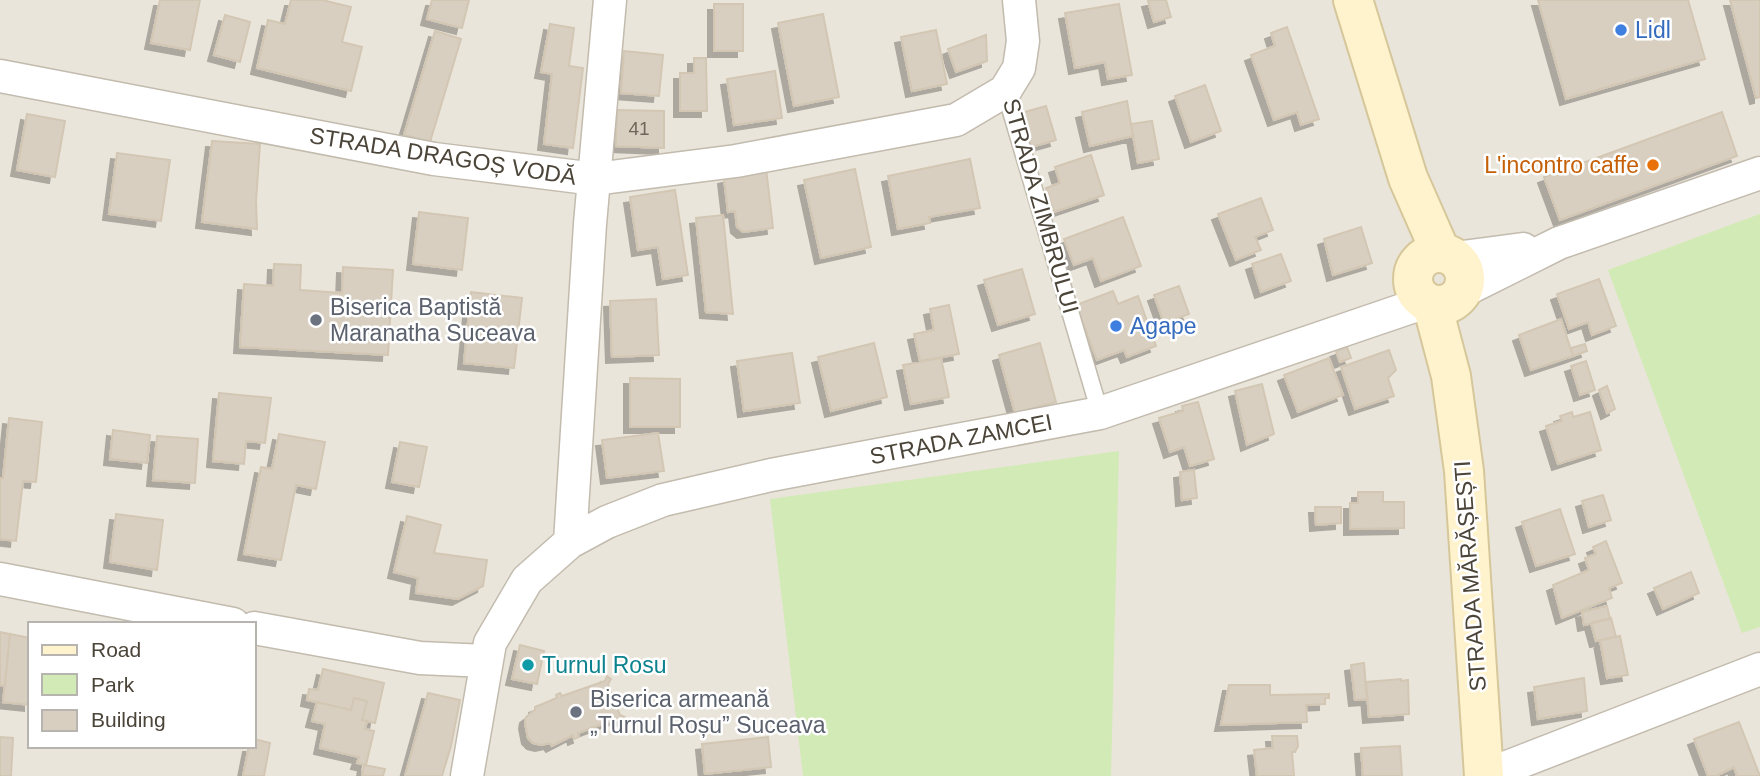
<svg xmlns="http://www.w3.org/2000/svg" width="1760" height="776" font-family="Helvetica,sans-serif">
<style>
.residential{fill:#eae5da;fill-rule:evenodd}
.green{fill:#d2eab5}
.building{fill:#d8cfc1;stroke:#d3c7b4;stroke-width:2;filter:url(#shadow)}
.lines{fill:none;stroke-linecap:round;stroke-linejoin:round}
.lane-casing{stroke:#c2bbae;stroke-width:19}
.street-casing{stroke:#c2bbae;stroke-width:35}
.secondary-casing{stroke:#d6c79b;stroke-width:42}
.lane{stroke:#fff;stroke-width:16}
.street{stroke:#fff;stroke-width:32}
.secondary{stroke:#fff3cd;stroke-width:38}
.shop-dot{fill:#3f7fe0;stroke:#fff;stroke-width:2.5}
.food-dot{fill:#e8710a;stroke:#fff;stroke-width:2.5}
.worship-dot{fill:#6b7280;stroke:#fff;stroke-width:2.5}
.culture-dot{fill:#0f9aa8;stroke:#fff;stroke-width:2.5}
.labels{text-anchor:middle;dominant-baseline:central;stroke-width:5;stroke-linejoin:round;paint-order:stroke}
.number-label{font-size:19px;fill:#6e675b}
.shop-label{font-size:23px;fill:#366cbe;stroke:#fff;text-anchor:start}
.street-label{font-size:23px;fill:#4b4439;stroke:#fff}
.food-label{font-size:23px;fill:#c56008;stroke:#fff;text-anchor:end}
.worship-label{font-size:23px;fill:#5b616d;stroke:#fff;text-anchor:start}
.culture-label{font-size:23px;fill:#0d838f;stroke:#fff;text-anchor:start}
</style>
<defs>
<filter id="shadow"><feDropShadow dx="-6" dy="6" stdDeviation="0" flood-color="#0004"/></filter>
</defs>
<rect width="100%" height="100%" fill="#f6f3ec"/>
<!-- residential -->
<path class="residential" d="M0 0H1760V776H0ZM30 624H254V746H30Z"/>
<!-- green -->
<path class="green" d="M1760 214V627L1742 633 1608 270Z
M1119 451 1111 776H803L770 499Z"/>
<!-- building -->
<path class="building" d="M160 0H200L190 50 151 43Z
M291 0H322L351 7 342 42 362 47 351 91 257 68 268 20 285 24Z
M432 0H469L462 28 427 19Z
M1153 0H1166L1171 17 1154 22 1148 1Z
M1538 0H1688L1705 59 1566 99Z
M1730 0H1760V97L1756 98Z
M714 4H743V51H714Z
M1119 4 1132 75 1108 79 1105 62 1075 68 1065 13Z
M823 14 839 97 794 106 778 23Z
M225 15 250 22 240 62 214 55Z
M550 24 574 28 569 66 583 68 573 148 544 144 552 74 541 72Z
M1287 27 1319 119 1301 125 1297 112 1274 120 1251 55 1275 46 1271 33Z
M936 30 947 84 912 91 901 37Z
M435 31 461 39 430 142 404 135Z
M986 35 987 61 956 72 948 49Z
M624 51 663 55 659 96 621 93Z
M694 58H706L707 111H680V73H694Z
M775 71 782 118 734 125 727 79Z
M1205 85 1221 131 1191 142 1175 96Z
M1127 101 1133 136 1090 146 1082 112Z
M1046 106 1056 140 1031 147 1021 113Z
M617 110 664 111V148L616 146Z
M1722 112 1737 156 1560 220 1544 177Z
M27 114 65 121 55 177 17 170Z
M1152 121 1159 159 1138 163 1131 124Z
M212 141 260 144 256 201 257 229 202 222Z
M117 153 170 160 161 221 109 214Z
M1091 155 1104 195 1054 212 1046 188 1060 183 1055 167Z
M970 159 980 208 929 217 930 223 898 229 888 176Z
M766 168 773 228 743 232 737 227 735 211 728 212 724 178Z
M855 169 871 247 821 258 804 180Z
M675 190 688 275 663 279 658 247 638 250 630 197Z
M1261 198 1273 230 1255 237 1261 250 1236 260 1218 214Z
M419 212 468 218 462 270 413 264Z
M723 215 733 314 706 312 696 218Z
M1123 217 1141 266 1101 281 1093 258 1074 265 1064 239Z
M1361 227 1372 263 1333 275 1324 239Z
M1281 254 1291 281 1261 292 1252 264Z
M274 264 301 265 300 290 342 293 343 267 393 270 388 355 240 347 244 284 273 286Z
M1022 269 1035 314 998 325 984 280Z
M1599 279 1616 326 1592 335 1588 322 1569 329 1557 294Z
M1179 286 1189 314 1164 323 1154 295Z
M1113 291 1118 304 1138 296 1156 346 1127 357 1124 350 1097 360 1076 305Z
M471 292 522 298 514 368 464 363Z
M656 299 659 355 612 357 610 301Z
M949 305 959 354 920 361 914 334 934 330 930 309Z
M1561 319 1573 356 1531 370 1519 335Z
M874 343 887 397 831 411 818 357Z
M1040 343 1056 402 1015 413 999 355Z
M1585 344 1587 351 1573 356 1571 348Z
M1347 347 1351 358 1340 362 1336 351Z
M1389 350 1396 370 1388 378 1394 396 1355 409 1341 367Z
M792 353 800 403 744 411 737 361Z
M941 358 949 397 911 404 903 365Z
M1329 358 1343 395 1298 412 1284 375Z
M1586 361 1595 390 1580 395 1571 366Z
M630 378 680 379V427H630Z
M1262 384 1274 434 1247 445 1235 391Z
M1607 386 1615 409 1607 413 1599 390Z
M219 393 271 398 265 443 246 441 244 464 213 461Z
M1198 402 1214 459 1190 466 1184 447 1170 452 1159 418 1183 411 1182 406Z
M1572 412 1573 417 1590 412 1601 450 1558 464 1546 426 1562 421 1560 416Z
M9 418 42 422 36 482 23 481 16 541 0 539V478H3Z
M113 430 150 435 147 463 110 459Z
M658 433 664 471 607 478 602 440Z
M279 434 325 442 316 489 296 485 281 560 244 554 261 467 272 469Z
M157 436 198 439 195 483 153 480Z
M400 442 427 447 419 487 392 482Z
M1194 470 1197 498 1182 500 1180 472Z
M1358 492H1383V502H1404V528L1350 529V503H1358Z
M1603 495 1611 520 1589 527 1582 501Z
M1315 507H1341V523L1316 525Z
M1560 509 1575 554 1536 566 1522 522Z
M116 514 163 520 157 570 110 562Z
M407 516 441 525 434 553 487 560 483 586 458 599 416 593 418 578 394 572Z
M1606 541 1622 583 1609 588 1612 598 1562 618 1553 585 1589 570 1585 558 1596 554 1593 547Z
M1691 572 1699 593 1663 609 1654 588Z
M1607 606 1610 619 1584 625 1582 612Z
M1611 618 1616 637 1596 641 1591 623Z
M0 632 10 634 5 686 0 685Z
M10 634 30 638V705L3 702Z
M1620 636 1628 675 1607 678 1600 640Z
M520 645 544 651 537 684 512 679Z
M1364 663 1367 699 1355 700 1351 665Z
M323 669 384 683 375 723 362 720 367 701 354 698 351 710 307 700 309 689 318 690Z
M607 676 611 679 608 684 620 715 625 717 624 720 618 718 578 733 579 737 574 739 573 735 552 746 550 743 541 745 533 743 528 738 525 723 526 717 535 710V707L557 698 556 695 560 693 562 696 605 681Z
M1584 678 1587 711 1538 719 1534 687Z
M1401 679V681L1408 680 1409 714 1369 717 1366 682Z
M1229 685H1270V695L1329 694V698H1325V704L1306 705 1307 722 1221 725Z
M428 693 460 700 451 746 442 776H405Z
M354 698 367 701 362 720 367 721 365 729 374 731 366 765 357 763 359 757 320 748 325 724 312 721 317 702 351 710Z
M1739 722 1760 776H1737L1734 767 1716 776H1708L1694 739Z
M1272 736H1297L1298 746 1295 752H1292L1294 776H1257L1254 750 1273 748Z
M0 737 13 738 11 776H0Z
M768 737 771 767 705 774 702 744Z
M254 739 270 743 264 776H243L249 746H254Z
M1400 746 1402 776H1363L1361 748Z
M364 765 385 769 383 776H362Z"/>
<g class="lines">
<defs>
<path id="lane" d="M1005 91 1100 413"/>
<path id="street" d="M0 76 434 159 595 179 736 161 956 120 1005 91 1019 68 1023 41 1019 0
M1455 258 1523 249
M1461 292 1559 243 1760 173
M570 542 607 522 663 500 771 475 1100 413 1426 302
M0 579 233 624
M254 628 420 658 486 661
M467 776 490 643 527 580 570 542 590 224 610 0
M1484 776 1760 669"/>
<path id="secondary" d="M1353 0 1408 178 1441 253
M1413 279a26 26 0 1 1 52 0a26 26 0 1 1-52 0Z
M1432 304 1451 376 1464 471 1484 776"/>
</defs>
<!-- lane casing -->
<use href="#lane" class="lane-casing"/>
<!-- street casing -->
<use href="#street" class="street-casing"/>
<!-- secondary casing -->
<use href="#secondary" class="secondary-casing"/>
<!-- lane -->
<use href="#lane" class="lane"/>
<!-- street -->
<use href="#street" class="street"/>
<!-- secondary -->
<use href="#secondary" class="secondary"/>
</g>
<!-- markers -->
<g class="shop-dot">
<circle cx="1621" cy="30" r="7"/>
<circle cx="1116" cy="326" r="7"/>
</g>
<circle class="food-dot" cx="1653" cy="165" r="7"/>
<g class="worship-dot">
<circle cx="316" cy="320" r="7"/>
<circle cx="576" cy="712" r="7"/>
</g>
<circle class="culture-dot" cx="528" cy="665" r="7"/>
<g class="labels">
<!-- number labels -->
<g class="number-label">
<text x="639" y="128">41</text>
</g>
<!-- shop labels -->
<g class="shop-label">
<text x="1635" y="30">Lidl</text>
<text x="1130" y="326">Agape</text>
</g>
<!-- street labels -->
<g class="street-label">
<text transform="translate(443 156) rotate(9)">STRADA DRAGOȘ VODĂ</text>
<text transform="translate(1041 206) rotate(74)">STRADA ZIMBRULUI</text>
<text transform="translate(961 439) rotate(-11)">STRADA ZAMCEI</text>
<text transform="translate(1470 576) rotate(-94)">STRADA MĂRĂȘEȘTI</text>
</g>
<!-- food labels -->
<g class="food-label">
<text x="1639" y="165">L'incontro caffe</text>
</g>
<!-- worship labels -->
<g class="worship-label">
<text x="330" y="307">Biserica Baptistă<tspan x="330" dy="26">Maranatha Suceava</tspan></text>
<text x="590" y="699">Biserica armeană<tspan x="590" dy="26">„Turnul Roșu” Suceava</tspan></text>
</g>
<!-- culture labels -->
<g class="culture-label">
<text x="542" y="665">Turnul Rosu</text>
</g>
</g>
<!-- legend -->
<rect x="28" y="622" width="228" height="126" fill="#ffffff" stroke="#b7b4b0" stroke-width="2"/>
<rect x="42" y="645" width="35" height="10" fill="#fff3cd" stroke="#b7b4b0" stroke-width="2"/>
<text x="91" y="657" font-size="21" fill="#4b4439">Road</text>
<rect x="42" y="674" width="35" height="21" fill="#d2eab5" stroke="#b7b4b0" stroke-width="2"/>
<text x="91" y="692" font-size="21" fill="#4b4439">Park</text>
<rect x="42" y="710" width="35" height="21" fill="#d8cfc1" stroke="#b7b4b0" stroke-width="2"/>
<text x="91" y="727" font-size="21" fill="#4b4439">Building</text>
</svg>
